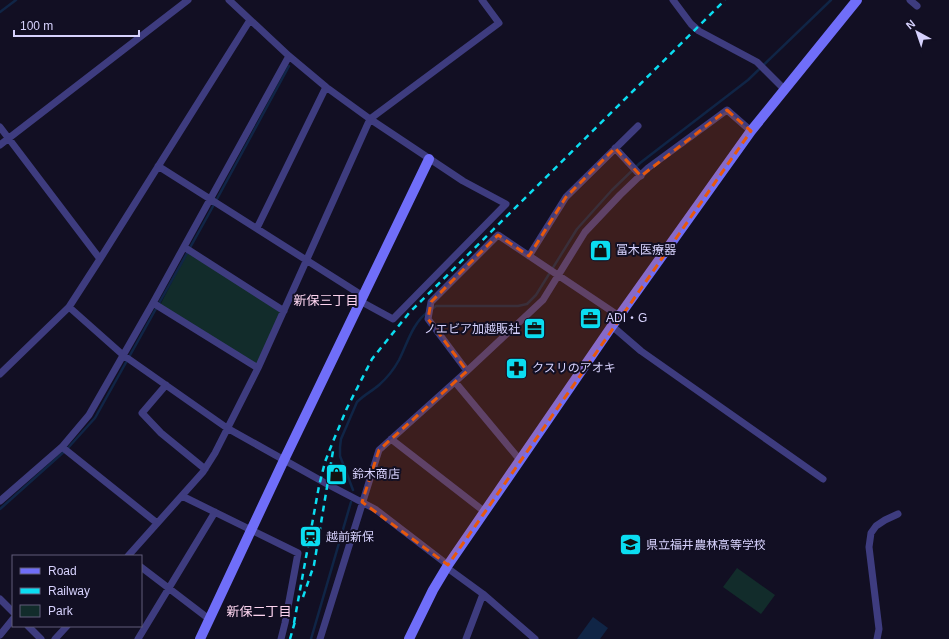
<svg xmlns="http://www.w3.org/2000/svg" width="949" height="639" font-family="Helvetica,'Noto Sans JP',sans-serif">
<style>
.green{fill:#122c2b}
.water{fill:#102546}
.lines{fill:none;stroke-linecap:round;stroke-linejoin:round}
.stream{stroke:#102546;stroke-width:2.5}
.street{stroke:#3e3c7f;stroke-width:7}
.secondary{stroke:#706ef9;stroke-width:10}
.rail{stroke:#0bddf1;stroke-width:2.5;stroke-dasharray:6 5;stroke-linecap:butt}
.marked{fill:#e8590c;fill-opacity:0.2;stroke:#e8590c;stroke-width:3;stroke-dasharray:8 5;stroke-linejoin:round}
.labels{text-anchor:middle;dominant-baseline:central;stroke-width:4;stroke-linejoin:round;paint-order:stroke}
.poi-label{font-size:12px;fill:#d7d2fd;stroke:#120f23;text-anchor:start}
.neighbourhood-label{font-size:13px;fill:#fdd4ef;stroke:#120f23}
</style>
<rect width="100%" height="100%" fill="#120f23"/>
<!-- green -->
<path class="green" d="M187 253 284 311 259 366 159 307Z
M737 568 775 595 761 614 723 587Z"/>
<!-- water -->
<path class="water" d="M593 617 608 628 600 639H577Z"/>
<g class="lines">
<!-- stream -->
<path class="stream" d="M0 12 16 0
M432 309 436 306H518L527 304 536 295 577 229 612 190 640 163 748 80 831 0
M353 490 340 456V447L341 439 357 402C364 395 372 391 379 385 387 378 394 369 399 360 407 344 413 322 428 312
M0 509 67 449 95 418 211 210 289 66
M311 639 351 502"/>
<!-- street -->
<path class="street" d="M229 0 289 56 326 87 370 119 463 181 506 204 393 319 360 301
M673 0 691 24 699 31 757 62 784 89
M910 0 917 6
M0 127 100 259
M0 145 188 0
M615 148 641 176
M158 166 363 296
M257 228 326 87
M184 247 284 311
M529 256 566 197 638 126
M153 303 258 368
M69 307 123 355 227 428 327 484 375 509 448 565
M612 326 641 351 823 479
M467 371 428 319 431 302 498 235 619 316
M0 374 69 307 100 259 250 20
M455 382 520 460
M166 385 142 413 161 433 205 469
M391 439 485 512
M62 447 157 523
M182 496 298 553 285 623 281 639
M0 501 62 447 89 415 153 303 289 56
M128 556 203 472 215 453 258 368 370 119 499 23 482 0
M141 567 209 619
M446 567 483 594 535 639
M0 599 13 612
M28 626 41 639
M0 635 13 619
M55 639 67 626
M138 639 215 512
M320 639 379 450 467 371 543 300 585 232 620 195 648 168 727 110 751 131
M466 639 483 594
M877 639 879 629 869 547 871 533 876 526 885 520 898 514"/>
<!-- secondary -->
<path class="secondary" d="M200 639 284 460 429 159
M409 639 433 590 448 565 612 326 751 131 857 0"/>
<!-- rail -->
<path class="rail" d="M303 597 314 565 333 451
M294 623 319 486 325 462 332 444 347 408 372 359 409 313 725 0
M290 639 296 618"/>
</g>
<!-- marked area -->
<path class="marked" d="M727 110 751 131 448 565 362 502 379 450 467 371 428 319 431 302 498 235 529 256 566 197 615 148 641 176Z"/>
<!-- icons -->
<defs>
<symbol id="shop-square" viewBox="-11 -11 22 22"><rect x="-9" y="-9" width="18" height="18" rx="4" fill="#0bddf1" stroke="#120f23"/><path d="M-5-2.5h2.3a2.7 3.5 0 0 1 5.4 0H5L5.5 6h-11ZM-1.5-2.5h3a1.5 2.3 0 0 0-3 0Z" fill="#111"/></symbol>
<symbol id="office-square" viewBox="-11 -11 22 22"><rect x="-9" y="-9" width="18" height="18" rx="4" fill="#0bddf1" stroke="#120f23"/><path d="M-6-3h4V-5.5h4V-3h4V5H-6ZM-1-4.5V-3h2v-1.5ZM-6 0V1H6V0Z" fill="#111"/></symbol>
<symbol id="pharmacy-square" viewBox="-11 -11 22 22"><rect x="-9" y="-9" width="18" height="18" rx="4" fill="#0bddf1" stroke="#120f23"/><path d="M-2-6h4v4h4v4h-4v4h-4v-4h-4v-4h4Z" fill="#111"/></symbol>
<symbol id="station-square" viewBox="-11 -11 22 22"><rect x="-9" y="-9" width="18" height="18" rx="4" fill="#0bddf1" stroke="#120f23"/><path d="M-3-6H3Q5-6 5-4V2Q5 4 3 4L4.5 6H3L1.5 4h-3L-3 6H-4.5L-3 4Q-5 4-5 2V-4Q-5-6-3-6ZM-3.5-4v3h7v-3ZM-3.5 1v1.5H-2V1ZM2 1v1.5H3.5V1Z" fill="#111"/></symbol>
<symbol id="school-square" viewBox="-11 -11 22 22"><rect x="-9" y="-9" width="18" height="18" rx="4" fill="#0bddf1" stroke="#120f23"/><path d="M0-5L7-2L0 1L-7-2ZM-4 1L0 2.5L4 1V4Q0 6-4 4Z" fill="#111"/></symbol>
</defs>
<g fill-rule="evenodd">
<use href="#shop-square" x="588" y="238" width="25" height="25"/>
<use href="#office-square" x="578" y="306" width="25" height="25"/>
<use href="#office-square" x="522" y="316" width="25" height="25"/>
<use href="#pharmacy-square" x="504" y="356" width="25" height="25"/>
<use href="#shop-square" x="324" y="462" width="25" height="25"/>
<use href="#station-square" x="298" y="524" width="25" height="25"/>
<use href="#school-square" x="618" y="532" width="25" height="25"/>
</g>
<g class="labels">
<!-- poi labels -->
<g class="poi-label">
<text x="616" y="250">冨木医療器</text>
<text x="606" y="318">ADI・G</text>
<text x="520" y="329" text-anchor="end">ノエビア加越販社</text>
<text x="532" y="368">クスリのアオキ</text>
<text x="352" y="474">鈴木商店</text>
<text x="326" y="537">越前新保</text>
<text x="646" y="545">県立福井農林高等学校</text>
</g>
<!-- neighbourhood labels -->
<g class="neighbourhood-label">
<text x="326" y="300">新保三丁目</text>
<text x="259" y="611">新保二丁目</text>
</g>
</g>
<!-- legend -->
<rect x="12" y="555" width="130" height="72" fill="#120f23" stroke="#615d7a"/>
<rect x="20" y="568" width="20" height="6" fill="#706ef9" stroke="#615d7a"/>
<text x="48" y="575" font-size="12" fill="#d7d2fd">Road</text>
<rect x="20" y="588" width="20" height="6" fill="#0bddf1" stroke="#615d7a"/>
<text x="48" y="595" font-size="12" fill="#d7d2fd">Railway</text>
<rect x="20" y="605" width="20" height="12" fill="#122c2b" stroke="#615d7a"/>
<text x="48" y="615" font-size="12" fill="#d7d2fd">Park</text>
<!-- north arrow -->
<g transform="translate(917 32) rotate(320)" stroke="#120f23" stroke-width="3" paint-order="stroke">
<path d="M0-3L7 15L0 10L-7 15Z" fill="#d7d2fd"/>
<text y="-6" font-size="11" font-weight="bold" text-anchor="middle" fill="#d7d2fd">N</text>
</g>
<!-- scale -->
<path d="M14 30v6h125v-6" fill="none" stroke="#d7d2fd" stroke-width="2"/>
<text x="20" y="30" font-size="12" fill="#d7d2fd" stroke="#120f23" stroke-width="3" paint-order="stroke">100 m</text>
</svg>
